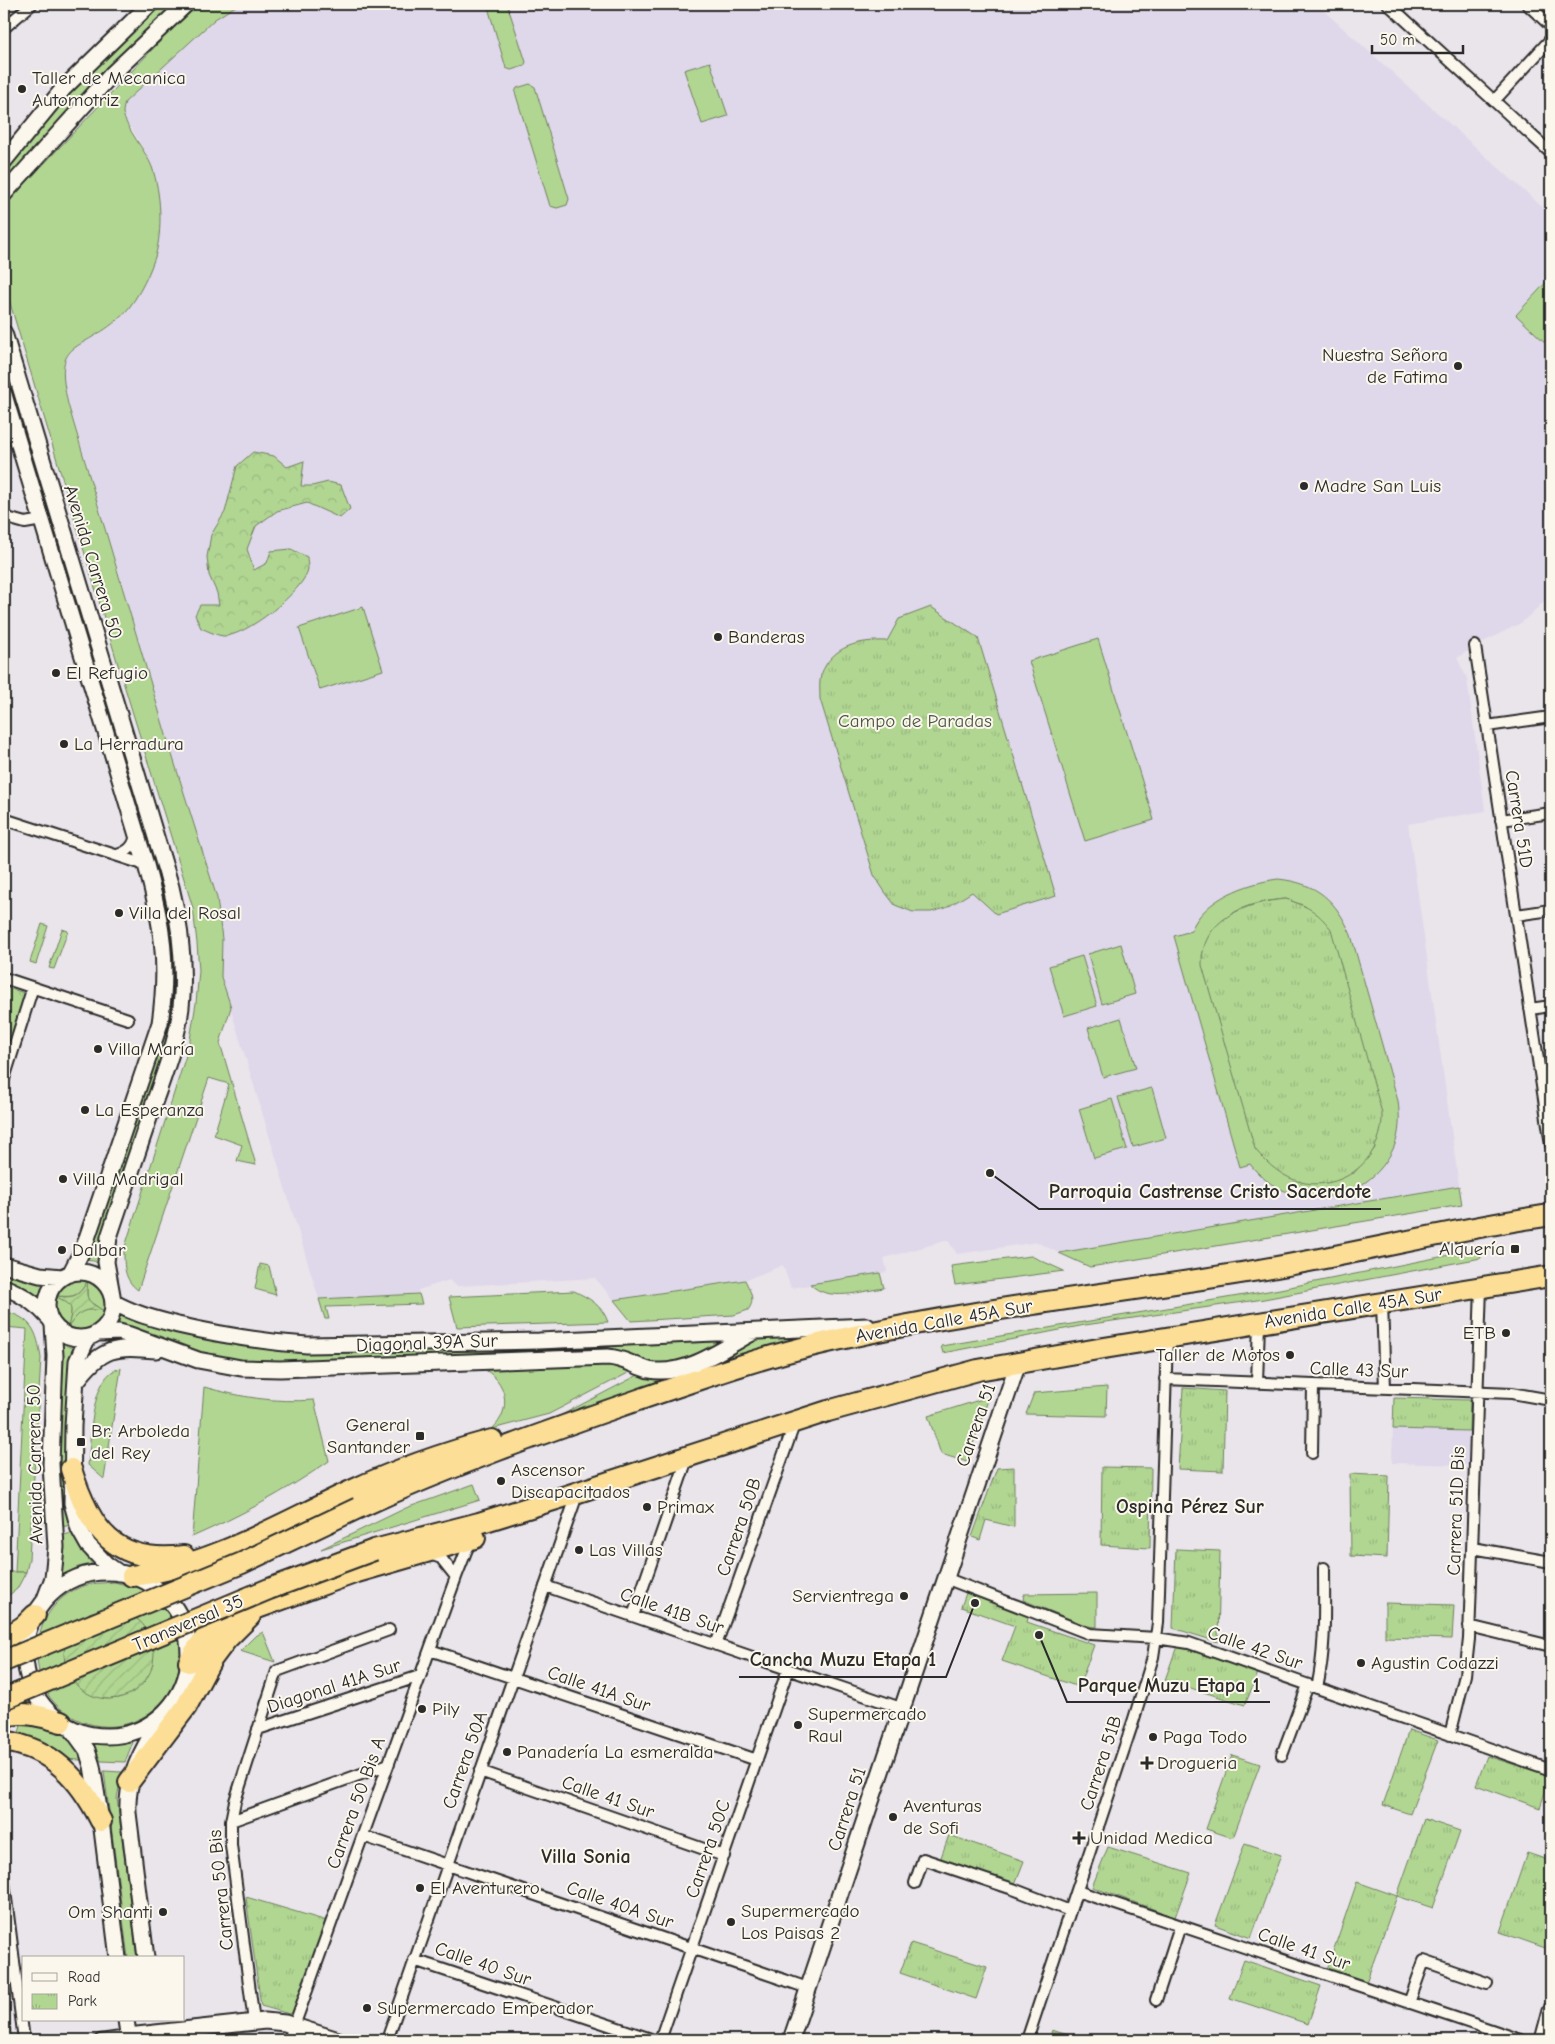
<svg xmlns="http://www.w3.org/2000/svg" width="1555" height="2044" font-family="'Comic Neue',sans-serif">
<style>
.built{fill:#dfd7ea}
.grass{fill:#b1d692;stroke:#6e805e;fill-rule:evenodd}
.forest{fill:url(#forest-crowns);stroke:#6e805e}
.park{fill:url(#park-tufts);stroke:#6e805e}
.garden{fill:url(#garden-furrows);stroke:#6e805e}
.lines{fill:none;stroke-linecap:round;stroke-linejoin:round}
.street-casing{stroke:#2b2b2b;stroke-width:14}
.secondary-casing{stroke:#2b2b2b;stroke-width:19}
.highway-casing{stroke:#2b2b2b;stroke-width:24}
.street{stroke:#fbf7ec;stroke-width:10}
.secondary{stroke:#fbf7ec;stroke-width:15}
.highway{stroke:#fcde96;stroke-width:20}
.highway-bridge-casing{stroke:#2b2b2b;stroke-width:24;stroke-linecap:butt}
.highway-bridge{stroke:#fcde96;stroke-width:20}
.poi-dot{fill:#2b2b2b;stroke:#fbf7ec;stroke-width:2}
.labels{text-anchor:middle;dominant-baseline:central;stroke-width:4;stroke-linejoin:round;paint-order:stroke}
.poi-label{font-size:19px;fill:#2b2b2b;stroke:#fbf7ec;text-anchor:start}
.street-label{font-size:19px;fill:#2b2b2b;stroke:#fbf7ec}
.park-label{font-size:19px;fill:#4c5645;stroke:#fbf7ec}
.neighbourhood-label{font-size:20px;font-weight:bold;fill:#2b2b2b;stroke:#fbf7ec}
.leader{fill:none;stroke:#2b2b2b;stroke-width:2}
.callout-dot{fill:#2b2b2b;stroke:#fbf7ec;stroke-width:2}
.callout-label{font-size:20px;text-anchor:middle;font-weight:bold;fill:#2b2b2b;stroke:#fbf7ec;stroke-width:4;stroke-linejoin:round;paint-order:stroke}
</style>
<defs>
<pattern id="forest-crowns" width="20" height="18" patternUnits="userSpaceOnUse" patternTransform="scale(1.25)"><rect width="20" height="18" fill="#b1d692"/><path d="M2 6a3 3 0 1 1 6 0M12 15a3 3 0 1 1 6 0" fill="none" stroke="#98b87e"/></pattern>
<pattern id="park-tufts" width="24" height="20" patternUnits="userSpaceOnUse" patternTransform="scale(1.25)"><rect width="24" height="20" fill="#b1d692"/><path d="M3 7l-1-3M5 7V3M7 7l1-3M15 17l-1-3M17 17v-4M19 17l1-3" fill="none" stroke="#98b87e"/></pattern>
<pattern id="garden-furrows" width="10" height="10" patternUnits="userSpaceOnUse" patternTransform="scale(1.25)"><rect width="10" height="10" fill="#b1d692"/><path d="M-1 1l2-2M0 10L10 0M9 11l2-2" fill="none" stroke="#98b87e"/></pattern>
</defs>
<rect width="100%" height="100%" fill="#eae4eb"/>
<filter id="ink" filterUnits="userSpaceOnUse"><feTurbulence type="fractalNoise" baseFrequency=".02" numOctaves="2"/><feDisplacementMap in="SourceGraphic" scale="10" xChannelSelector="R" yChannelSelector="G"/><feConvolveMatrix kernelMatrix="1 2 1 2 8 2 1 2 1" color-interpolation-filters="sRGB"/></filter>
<g filter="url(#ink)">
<!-- built -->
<path class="built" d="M239 4H1316L1551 215V595L1521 623 1475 646 1457 658 1467 679 1485 811 1408 824 1459 1186 1059 1253 1037 1242 957 1254 948 1240 884 1258 887 1272 791 1288 783 1265 745 1280 614 1300 595 1278 457 1286 449 1280 418 1290 419 1294 319 1299 221 977 222 939 217 898 169 745 62 380 64 361 69 353 76 346 102 332 118 320 140 290 155 255 159 232 157 189 152 166 135 134 127 123 123 112 125 102 151 75 215 19Z
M1393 1429 1469 1431 1468 1465 1392 1463Z"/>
<!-- grass -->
<path class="grass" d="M161 4H179L4 186V171L77 83 127 34Z
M200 4H239L215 19 125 102C124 106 123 110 123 113 125 127 146 151 152 167 161 193 163 230 155 257 148 278 134 307 116 321 76 354 53 339 68 404L169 745 217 898 222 939 221 977 231 1007 220 1043 256 1165 237 1161 242 1145 214 1135 229 1084 209 1078 138 1290C124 1280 124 1266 124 1250L189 1046 196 1003 199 971 197 943 193 908 122 678 4 283V206L167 34Z
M487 4H507L526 62 524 66 511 70 506 68Z
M710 62 728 116 702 124 684 70Z
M530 84 535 87 569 199 567 205 557 208 550 206 515 92 517 88Z
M1551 277V348L1516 315Z
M4 355 165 886C174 938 179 976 171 1029L104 1229 99 1264 94 1261 83 1260 89 1252 98 1231 132 1121 166 1028 172 996V973L171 941 161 887 4 373Z
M363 607 383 670 320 690 299 628Z
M1098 639 1154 820 1085 841 1029 661Z
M1278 879C1317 883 1336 900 1351 935L1398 1101C1400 1116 1400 1133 1394 1147 1368 1206 1289 1215 1250 1164L1240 1167 1174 936 1191 931C1203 899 1247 883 1278 879ZM1286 899 1305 906 1375 1148 1353 1174 1202 956C1215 914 1245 902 1286 899Z
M42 924 48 926 36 964 30 962Z
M62 929 68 931 54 969 49 968Z
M1121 944 1135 994 1102 1004 1088 954Z
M1082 956 1097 1006 1064 1016 1049 966Z
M1121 1018 1136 1068 1103 1077 1088 1028Z
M1152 1088 1166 1138 1133 1147 1118 1097Z
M1112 1099 1127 1149 1094 1158 1079 1109Z
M1459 1186 1462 1205 1090 1267 1059 1253Z
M1480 1249 1481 1258 1264 1299 1085 1325 943 1353 941 1346 1280 1289Z
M1031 1256 1064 1271 955 1285 951 1266Z
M4 1273 22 1279 44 1283 38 1298 29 1289 4 1280Z
M880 1273 884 1288C861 1291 829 1303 810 1284Z
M76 1279C95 1279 112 1295 102 1315 79 1358 22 1294 76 1279ZM87 1282C88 1302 83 1297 102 1310 82 1309 81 1309 69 1325 72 1305 75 1308 57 1296 74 1297 78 1297 87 1282Z
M745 1280C750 1291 756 1300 748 1310L734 1315 631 1321 614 1300Z
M574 1291C589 1298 602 1305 608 1322L457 1327 449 1297Z
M419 1294 422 1304 326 1307 329 1319H325L319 1299Z
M4 1311C32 1318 37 1331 41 1358L29 1559 26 1572H15L27 1329 4 1327Z
M119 1314C175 1333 232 1346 291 1351L722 1341 686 1359 671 1363 654 1364 619 1351 606 1350 259 1362C231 1360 204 1355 178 1346 157 1338 138 1326 115 1325Z
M825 1336 550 1421 640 1374 754 1339Z
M61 1342 69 1347H78C71 1369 70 1392 68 1415 64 1452 61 1489 70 1525L62 1527 58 1467 64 1360Z
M609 1364 630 1372 549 1414 492 1429C513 1410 507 1379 481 1368Z
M121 1368 104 1479 88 1465C91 1441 90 1373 121 1368Z
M204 1387C240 1397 275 1403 314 1400L329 1461C286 1491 240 1516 192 1537Z
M1107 1387 1106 1416 1026 1414 1034 1393Z
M989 1397 967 1462 941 1454 928 1416Z
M474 1484 480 1500 321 1549 406 1508Z
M73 1533 82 1551 92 1564 78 1567 62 1576 63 1535Z
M114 1582C121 1584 129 1585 136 1587 147 1591 158 1601 165 1610 211 1667 149 1748 81 1721 67 1715 55 1706 47 1693 24 1651 42 1595 91 1584 98 1583 106 1583 114 1582ZM104 1609 120 1610 133 1692 119 1698 105 1699 89 1613Z
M1097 1593V1627L1087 1626 1023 1600 1024 1594Z
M263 1632 275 1662 240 1651 254 1637Z
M23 1719C48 1726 73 1732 81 1760L61 1759 18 1736Z
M93 1741 112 1743 131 1741 132 1744 125 1762 101 1761 91 1745Z
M104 1771 122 1772 117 1798 137 1958H128Z"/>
<!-- forest -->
<path class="forest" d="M253 452 274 456 287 467 304 461 301 486H312L328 482 341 485 350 509 340 518 307 503 277 511 256 526 247 549 254 570 267 563 271 551 291 549 307 557C307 560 308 565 308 569 305 590 244 638 223 636 216 635 208 631 201 628L195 615 200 605H219L217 593 209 575 207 557 211 535 225 512 237 466Z"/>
<!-- park -->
<path class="park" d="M931 607 978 638 1056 896 996 914 972 892 946 908 931 912H913L895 905 885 892 874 875 820 699C820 691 819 682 821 675 832 645 860 640 887 641L899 619Z
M1286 899C1308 907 1316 910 1331 929L1382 1113C1384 1155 1348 1190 1305 1183 1284 1179 1267 1164 1255 1149L1202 965C1200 919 1247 902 1286 899Z
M4 987 25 993 4 1058Z
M260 1264 269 1266 276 1295 255 1289Z
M1183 1388 1225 1391 1223 1471 1178 1469Z
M1394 1398 1470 1400 1469 1431 1393 1429Z
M1014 1467V1527L986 1520 980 1540 972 1537 997 1468Z
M1102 1467 1151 1468 1150 1548 1101 1545Z
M1350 1474 1389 1476 1387 1558 1351 1556Z
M1176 1549 1220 1551 1218 1642 1173 1628Z
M4 1572H26L17 1589 4 1599Z
M966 1593 1029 1615 1027 1622 1094 1645 1079 1687 1002 1661 1015 1626 961 1607Z
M1385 1603 1454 1605 1452 1639 1385 1637Z
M1177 1646 1258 1673 1245 1705 1165 1680Z
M1409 1730 1438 1740 1410 1814 1383 1805Z
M1232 1755 1260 1764 1233 1838 1206 1829Z
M1487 1756 1550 1776 1540 1808 1476 1785Z
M1424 1819 1460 1831 1433 1908 1397 1896 1364 1988 1325 1975 1357 1882 1397 1896Z
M949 1835 1024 1861 1013 1889 939 1863Z
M1245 1843 1281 1855 1251 1938 1215 1925Z
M1108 1847 1191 1873 1175 1917 1092 1887Z
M1527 1853 1551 1861V1950L1500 1932Z
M246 1897 327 1921 293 2015 261 2006Z
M911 1943 987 1967 976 1999 900 1973Z
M1244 1960 1321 1986 1308 2024 1230 1998Z
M4 1977 12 2040H4Z
M1052 2030 1083 2040H1049Z"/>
<!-- garden -->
<path class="garden" d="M88 1280C85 1300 87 1301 104 1311 83 1308 81 1310 68 1327 73 1306 74 1306 55 1296 75 1298 78 1297 88 1280Z
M64 1654a45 45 0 1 1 90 0a45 45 0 1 1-90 0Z"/>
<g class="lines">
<defs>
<path id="street" d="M1388 4 1551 153
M1527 4 1551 26
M4 28 32 4
M1494 101 1551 39
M4 517 25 523 42 520
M1475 646 1551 1145
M1487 726 1551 717
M4 819 146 865
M1501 820 1551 813
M117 855C128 852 135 846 136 833
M1516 915 1551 910
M4 978 128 1019
M1530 1009 1551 1006
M4 1079 31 993 34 988
M1382 1303 1385 1388
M1165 1379 1512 1393 1551 1400
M1257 1383 1259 1323
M1312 1453 1313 1385
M1473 1548 1551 1562
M430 1554 441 1558 456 1577
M945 1578 1090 1634 1156 1638 1189 1643 1551 1770
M545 1586 901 1708
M633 1616 688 1456
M1469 1626 1551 1646
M716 1645 795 1422
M430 1650 757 1760
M1317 1688C1326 1648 1324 1609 1324 1568
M258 1729 420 1676
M1450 1735 1465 1675 1469 1639 1481 1287
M1282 1755 1308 1685
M480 1771 724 1856
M231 1821 389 1764
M363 1836 808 1988
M4 1883 24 2040
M915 1883 923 1859 1013 1889 1070 1911
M1077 1891 1521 2040
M414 1960 654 2040
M1156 2000 1180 1926
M1409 2003 1424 1961 1487 1983
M254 2022 231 1845V1821L235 1801 277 1671 389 1630
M100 2040 128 2036
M289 2040 456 1577 467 1549 472 1541
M387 2040 578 1492
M660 2040 788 1669
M1027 2040 1133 1722 1153 1657 1158 1623 1167 1338"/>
<path id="secondary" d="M4 161 63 89 150 4
M4 194 112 74 186 4
M4 333 171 887C180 923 184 959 182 996 180 1033 166 1069 154 1103 139 1148 124 1192 109 1237L106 1262 112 1295
M4 395 146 865C162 923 169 962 160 1023L84 1247 70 1274
M4 1265 40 1275 62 1277
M47 1305a33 33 0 1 1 66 0a33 33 0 1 1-66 0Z
M4 1287C22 1294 37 1304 50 1319
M113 1302C134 1314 155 1319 178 1325 221 1335 263 1342 307 1345L539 1341 867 1326
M98 1333 119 1332 130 1335 198 1360 241 1368 280 1369 608 1357C623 1358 635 1366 649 1370 684 1377 721 1350 750 1334
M88 1337 77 1361 73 1426 72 1503 79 1529 88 1545 106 1564 119 1573
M76 1382C102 1347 115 1346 156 1350
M25 1654a82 82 0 1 1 164 0a82 82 0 1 1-164 0Z
M45 1599 53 1578 56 1547 51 1464 55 1356 53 1325
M71 1728 87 1750 92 1766 101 1821 118 1958
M146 1958 128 1813C126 1776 143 1749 161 1718
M126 2020 129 2040
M128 2036 265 2021 285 2023 338 2040
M791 2040 1018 1363
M1543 2040 1551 2010"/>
<path id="highway" d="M71 1469C90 1530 115 1565 184 1556
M358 1508C450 1466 545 1432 641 1399 700 1379 758 1358 819 1344 961 1310 1108 1295 1253 1271 1353 1255 1451 1229 1551 1215
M374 1550 479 1523 560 1498 828 1411 978 1370 1104 1348 1551 1276
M132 1576C210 1567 283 1522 353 1490 398 1469 444 1453 492 1440
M4 1639 24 1626 35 1615
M189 1662C203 1637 212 1628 238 1615L354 1573 475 1538
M4 1716C24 1711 41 1716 61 1722
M4 1741C53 1749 79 1778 101 1821
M129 1782 186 1707 211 1660 226 1640 250 1616"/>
</defs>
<!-- street casing -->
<use href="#street" class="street-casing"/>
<!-- secondary casing -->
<use href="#secondary" class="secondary-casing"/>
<!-- highway casing -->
<use href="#highway" class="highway-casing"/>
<!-- street -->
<use href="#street" class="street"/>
<!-- secondary -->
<use href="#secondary" class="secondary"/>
<!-- highway -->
<use href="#highway" class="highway"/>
<defs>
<path id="highway-bridge" d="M4 1661 242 1563 358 1508
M4 1699 269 1589 374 1550"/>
</defs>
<!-- highway-bridge casing -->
<use href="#highway-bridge" class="highway-bridge-casing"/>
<!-- highway-bridge -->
<use href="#highway-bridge" class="highway-bridge"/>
</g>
</g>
<!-- markers -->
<g class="poi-dot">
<circle cx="22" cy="89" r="5"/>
<circle cx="1458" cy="366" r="5"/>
<circle cx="1304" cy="486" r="5"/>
<circle cx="718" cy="637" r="5"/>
<circle cx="56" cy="673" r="5"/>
<circle cx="64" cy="744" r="5"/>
<circle cx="119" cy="913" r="5"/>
<circle cx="98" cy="1049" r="5"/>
<circle cx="85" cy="1110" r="5"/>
<circle cx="63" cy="1179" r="5"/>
<rect x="1510" y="1244" width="10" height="10" rx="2.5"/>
<circle cx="62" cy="1250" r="5"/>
<circle cx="1506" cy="1333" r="5"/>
<circle cx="1290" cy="1355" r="5"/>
<rect x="415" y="1431" width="10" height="10" rx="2.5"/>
<rect x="76" y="1437" width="10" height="10" rx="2.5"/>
<circle cx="501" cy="1481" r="5"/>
<circle cx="647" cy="1507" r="5"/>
<circle cx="579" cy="1550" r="5"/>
<circle cx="904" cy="1596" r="5"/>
<circle cx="1361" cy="1663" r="5"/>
<circle cx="422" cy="1709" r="5"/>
<circle cx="798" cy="1725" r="5"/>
<circle cx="1153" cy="1737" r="5"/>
<circle cx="507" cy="1752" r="5"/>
<path d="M1144.5 1755.5h5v5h5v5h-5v5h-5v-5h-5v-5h5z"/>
<circle cx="893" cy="1817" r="5"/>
<path d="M1076.5 1830.5h5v5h5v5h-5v5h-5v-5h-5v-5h5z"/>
<circle cx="420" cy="1888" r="5"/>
<circle cx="163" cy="1912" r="5"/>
<circle cx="731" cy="1922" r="5"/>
<circle cx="367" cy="2008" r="5"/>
</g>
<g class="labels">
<!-- poi labels -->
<g class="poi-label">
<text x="32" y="78">Taller de Mecanica<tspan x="32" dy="22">Automotriz</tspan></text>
<text x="1448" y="355" text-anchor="end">Nuestra Señora<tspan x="1448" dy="22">de Fatima</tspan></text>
<text x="1314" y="486">Madre San Luis</text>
<text x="728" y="637">Banderas</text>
<text x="66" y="673">El Refugio</text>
<text x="74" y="744">La Herradura</text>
<text x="129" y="913">Villa del Rosal</text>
<text x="108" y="1049">Villa María</text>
<text x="95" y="1110">La Esperanza</text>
<text x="73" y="1179">Villa Madrigal</text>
<text x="1505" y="1249" text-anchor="end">Alquería</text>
<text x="72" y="1250">Dalbar</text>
<text x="1496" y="1333" text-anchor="end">ETB</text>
<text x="1280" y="1355" text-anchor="end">Taller de Motos</text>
<text x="410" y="1425" text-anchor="end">General<tspan x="410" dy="22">Santander</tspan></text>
<text x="91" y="1431">Br. Arboleda<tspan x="91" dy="22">del Rey</tspan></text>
<text x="511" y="1470">Ascensor<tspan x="511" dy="22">Discapacitados</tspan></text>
<text x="657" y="1507">Primax</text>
<text x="589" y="1550">Las Villas</text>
<text x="894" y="1596" text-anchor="end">Servientrega</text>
<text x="1371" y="1663">Agustin Codazzi</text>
<text x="432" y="1709">Pily</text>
<text x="808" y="1714">Supermercado<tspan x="808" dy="22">Raul</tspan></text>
<text x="1163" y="1737">Paga Todo</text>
<text x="517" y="1752">Panadería La esmeralda</text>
<text x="1157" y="1763">Drogueria</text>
<text x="903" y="1806">Aventuras<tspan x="903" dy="22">de Sofi</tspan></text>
<text x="1090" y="1838">Unidad Medica</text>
<text x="430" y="1888">El Aventurero</text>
<text x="741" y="1911">Supermercado<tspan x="741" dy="22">Los Paisas 2</tspan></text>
<text x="153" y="1912" text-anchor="end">Om Shanti</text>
<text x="377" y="2008">Supermercado Emperador</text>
</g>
<!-- street labels -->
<g class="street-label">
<text transform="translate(93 562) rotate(73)">Avenida Carrera 50</text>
<text transform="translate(1519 819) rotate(81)">Carrera 51D</text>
<text transform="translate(1353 1308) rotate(-9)">Avenida Calle 45A Sur</text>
<text transform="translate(944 1321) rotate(-10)">Avenida Calle 45A Sur</text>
<text transform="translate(427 1343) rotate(-2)">Diagonal 39A Sur</text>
<text transform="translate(1359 1370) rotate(2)">Calle 43 Sur</text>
<text transform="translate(976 1425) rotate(-71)">Carrera 51</text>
<text transform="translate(35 1464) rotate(-91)">Avenida Carrera 50</text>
<text transform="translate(1456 1511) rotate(-88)">Carrera 51D Bis</text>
<text transform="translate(739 1527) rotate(-71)">Carrera 50B</text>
<text transform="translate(672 1611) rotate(19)">Calle 41B Sur</text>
<text transform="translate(188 1623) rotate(-23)">Transversal 35</text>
<text transform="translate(1255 1648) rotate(19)">Calle 42 Sur</text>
<text transform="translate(334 1686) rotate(-18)">Diagonal 41A Sur</text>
<text transform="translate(599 1689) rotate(19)">Calle 41A Sur</text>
<text transform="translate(465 1760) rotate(-71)">Carrera 50A</text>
<text transform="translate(1101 1763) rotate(-72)">Carrera 51B</text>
<text transform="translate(608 1797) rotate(19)">Calle 41 Sur</text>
<text transform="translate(356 1803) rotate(-70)">Carrera 50 Bis A</text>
<text transform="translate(847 1809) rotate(-72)">Carrera 51</text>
<text transform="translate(708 1849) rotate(-71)">Carrera 50C</text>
<text transform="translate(221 1890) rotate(-96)">Carrera 50 Bis</text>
<text transform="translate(620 1905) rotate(19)">Calle 40A Sur</text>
<text transform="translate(1304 1949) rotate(19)">Calle 41 Sur</text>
<text transform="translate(483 1964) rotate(19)">Calle 40 Sur</text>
</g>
<!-- park labels -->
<g class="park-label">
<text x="915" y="721">Campo de Paradas</text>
</g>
<!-- neighbourhood labels -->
<g class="neighbourhood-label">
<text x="1190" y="1506">Ospina Pérez Sur</text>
<text x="586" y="1856">Villa Sonia</text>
</g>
</g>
<!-- callouts -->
<path class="leader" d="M990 1173L1039 1209H1381M975 1603L946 1677H739M1039 1635L1067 1702H1270"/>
<g class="callout-dot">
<circle cx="990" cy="1173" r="5"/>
<circle cx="975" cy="1603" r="5"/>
<circle cx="1039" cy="1635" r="5"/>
</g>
<g class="callout-label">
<text x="1210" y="1198">Parroquia Castrense Cristo Sacerdote</text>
<text x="843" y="1666">Cancha Muzu Etapa 1</text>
<text x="1169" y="1692">Parque Muzu Etapa 1</text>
</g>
<!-- margin -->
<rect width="1555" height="2044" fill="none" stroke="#fbf7ec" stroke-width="20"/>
<rect x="10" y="10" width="1535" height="2024" fill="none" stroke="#2b2b2b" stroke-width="2" filter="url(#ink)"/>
<!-- legend -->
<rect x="22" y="1956" width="162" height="65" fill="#fbf7ec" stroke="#a8a59f"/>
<rect x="32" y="1973" width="25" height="8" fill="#fbf7ec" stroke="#a8a59f"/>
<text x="68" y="1982" font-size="15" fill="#2b2b2b">Road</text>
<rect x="32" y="1994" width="25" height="15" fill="url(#park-tufts)" stroke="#a8a59f"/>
<text x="68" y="2006" font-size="15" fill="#2b2b2b">Park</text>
<!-- scale -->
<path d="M1372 45v8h91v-8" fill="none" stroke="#2b2b2b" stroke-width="2.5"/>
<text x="1380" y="45" font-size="15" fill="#2b2b2b" stroke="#fbf7ec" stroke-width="4" paint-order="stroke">50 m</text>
</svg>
